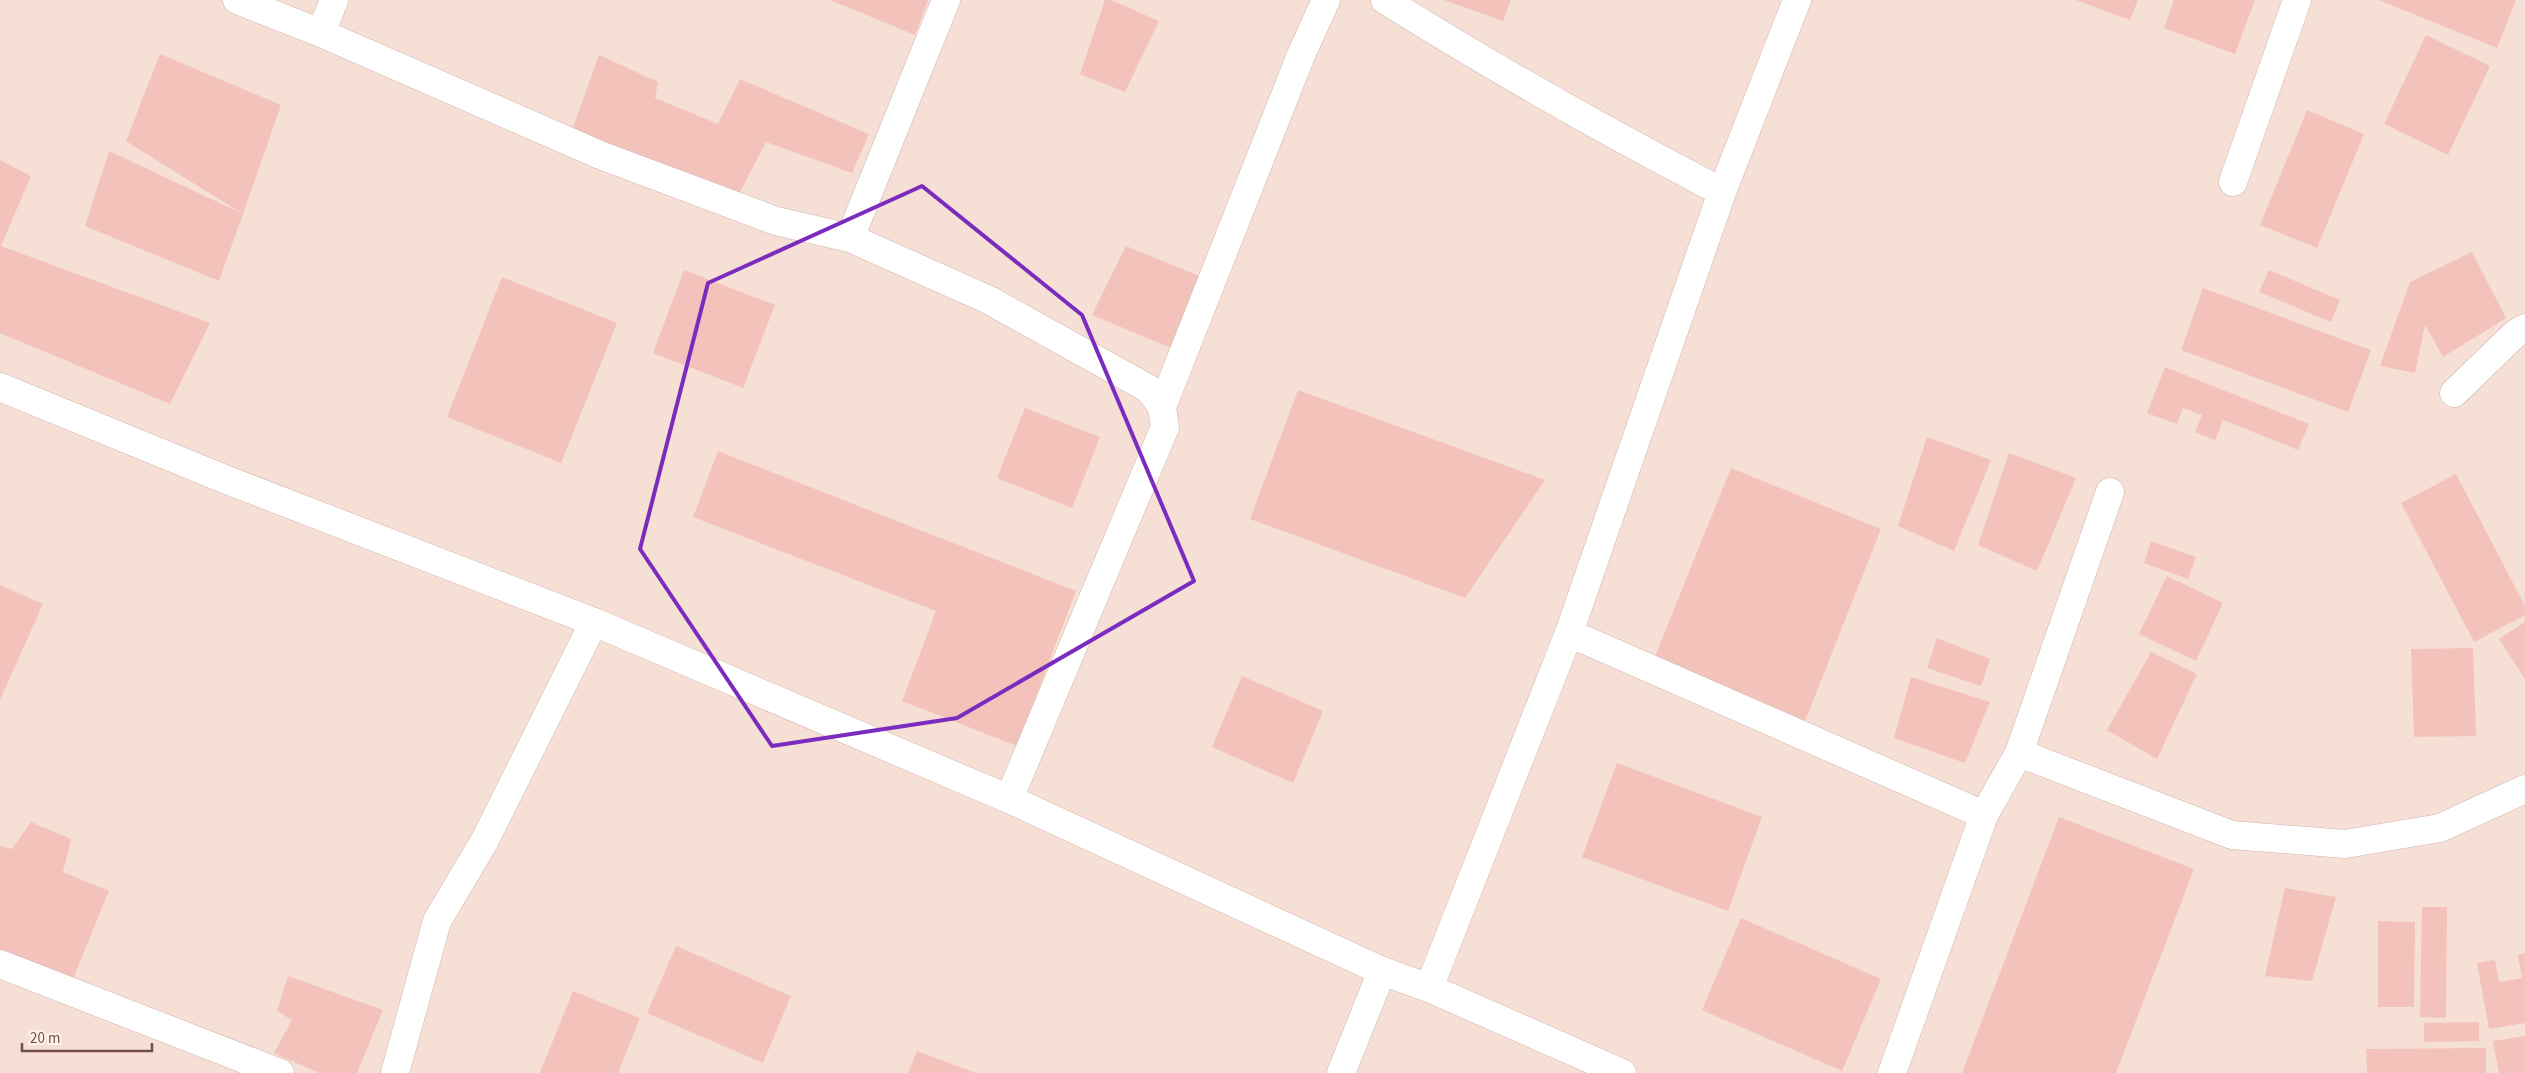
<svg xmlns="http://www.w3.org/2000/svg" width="2525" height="1073" font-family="'Source Sans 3',sans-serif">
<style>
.residential{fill:#f6dfd5}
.building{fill:#f3c3bb}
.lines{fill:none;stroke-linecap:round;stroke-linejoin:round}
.street-casing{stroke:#d0b4ad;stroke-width:29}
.secondary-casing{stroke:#d7b4ac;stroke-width:29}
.street{stroke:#fff;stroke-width:28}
.secondary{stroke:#fff;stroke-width:28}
.marked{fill:none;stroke:#7b2cbf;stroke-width:4;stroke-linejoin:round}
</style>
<rect width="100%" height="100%" fill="#fdede4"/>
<!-- residential -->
<path class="residential" d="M0 0H2525V1073H0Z"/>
<!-- building -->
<path class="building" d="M830 0H928L915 35Z
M1105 0H1111L1159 21 1125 92 1080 74Z
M1444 0H1511L1503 21Z
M2076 0H2138L2130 20Z
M2174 0H2255L2235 54 2164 28Z
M2379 0H2516L2497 48Z
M2426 35 2490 66 2448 155 2384 124Z
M160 54 281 105 243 214 219 281 85 226 109 151 243 214 126 141Z
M599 55 658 82 655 98 718 124 740 79 869 134 852 173 766 142 740 192 572 130Z
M2307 110 2364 134 2317 248 2260 225Z
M0 160 31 176 1 246 210 323 170 404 0 333Z
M1126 246 1199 276 1171 348 1092 315Z
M2472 252 2506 318 2443 357 2425 325 2415 373 2380 366 2410 282Z
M684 270 775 305 743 388 653 353Z
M2269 270 2340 300 2331 322 2259 292Z
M502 277 617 323 561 463 447 417Z
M2203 288 2371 350 2348 412 2181 350Z
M2165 367 2309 424 2298 450 2223 420 2215 440 2195 432 2202 415 2183 408 2177 424 2147 413Z
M1298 390 1545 480 1465 598 1250 519Z
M1025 408 1100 437 1072 508 997 478Z
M1927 437 1991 460 1954 551 1898 526Z
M718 451 1076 591 1017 746 902 701 936 611 693 517Z
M2009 453 2076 478 2037 571 1978 545Z
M1731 468 1881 529 1803 726 1652 664Z
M2456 474 2525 606V615L2474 642 2401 503Z
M2151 541 2196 557 2188 579 2144 563Z
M2167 576 2223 603 2196 661 2139 634Z
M0 585 43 604 0 700Z
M2525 622V679L2499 639Z
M1937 638 1990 659 1981 686 1927 668Z
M2473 648 2476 736 2414 737 2411 649Z
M2151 652 2197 674 2157 759 2107 730Z
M1242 676 1323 711 1293 783 1212 747Z
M1911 677 1990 702 1965 763 1894 738Z
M1617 763 1762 817 1728 911 1582 857Z
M2059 817 2194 869 2116 1073H1962Z
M31 822 71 839 63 872 109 891 72 981 0 953V846L12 849Z
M2285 888 2336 897 2312 981 2265 976Z
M2422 907H2447L2446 1018 2420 1017Z
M1741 918 1881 979 1842 1071 1702 1010Z
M2378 921 2415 922 2414 1007H2378Z
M676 946 791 996 763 1063 647 1013Z
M2525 953V1023L2489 1029 2477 963 2495 960 2499 982 2522 978 2518 955Z
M288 976 383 1010 357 1073H319L274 1053 292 1020 277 1011Z
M573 991 640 1018 618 1073H540Z
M2479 1022V1041L2424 1042V1023Z
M2525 1036V1073H2499L2493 1041Z
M2486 1048V1073H2367L2366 1049Z
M917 1051 976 1073H908Z"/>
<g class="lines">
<defs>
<path id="street" d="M237 0 321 33 600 155 776 221 850 238 989 300 1149 389 1162 407 1165 427 1009 799
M1385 0C1495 69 1607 132 1722 192
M321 33 334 0
M2233 182 2297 0
M850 238 946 0
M2454 393 2515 334 2525 328
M1162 407 1301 55 1326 0
M1569 633 1984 815
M2019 753 2232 835 2345 844 2440 828 2525 789
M0 964 280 1073
M1429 988 1569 633 1722 192 1797 0
M395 1073 437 921 485 840 594 622
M1341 1073 1382 971
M1892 1073 1984 815 2019 753 2110 492"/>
<path id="secondary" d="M0 387 222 478 594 622 1009 799 1382 971 1429 988 1622 1073"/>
</defs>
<!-- street casing -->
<use href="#street" class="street-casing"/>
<!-- secondary casing -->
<use href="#secondary" class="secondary-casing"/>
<!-- street -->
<use href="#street" class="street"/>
<!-- secondary -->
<use href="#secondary" class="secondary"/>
</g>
<!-- marked area -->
<path class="marked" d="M922 186 1082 315 1194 581 957 718 772 746 640 549 708 283Z"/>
<!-- scale -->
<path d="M22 1043v8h130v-8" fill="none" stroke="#764d49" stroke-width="2.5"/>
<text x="30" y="1043" font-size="15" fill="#764d49" stroke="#fff2eb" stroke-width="4" paint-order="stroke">20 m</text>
</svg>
